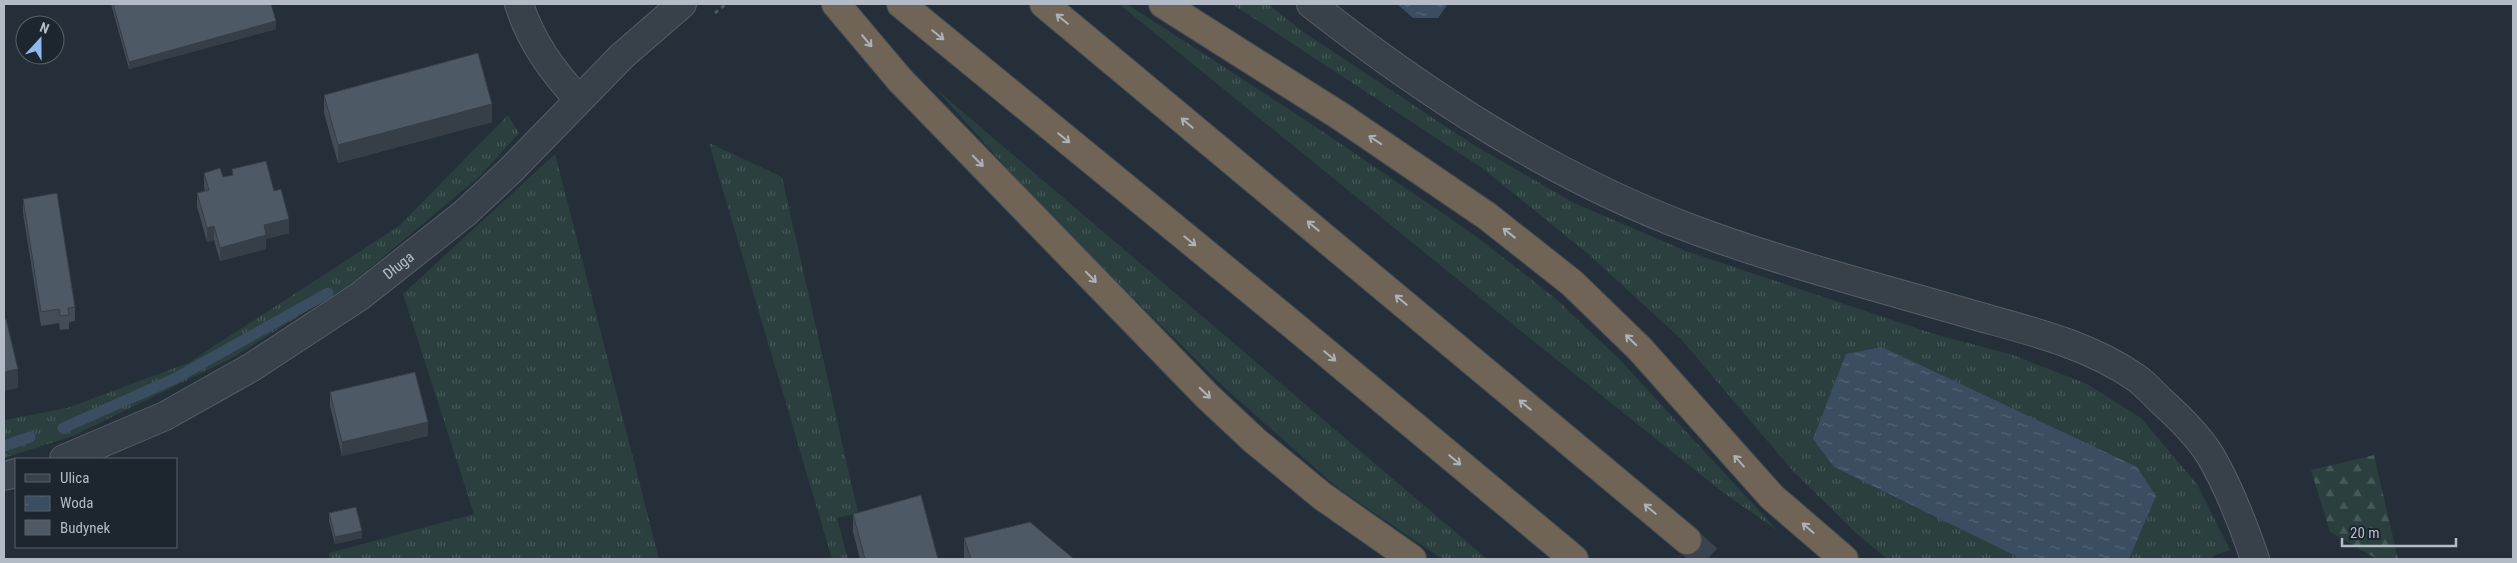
<svg xmlns="http://www.w3.org/2000/svg" width="2517" height="563" font-family="'Roboto Condensed',sans-serif">
<style>
.grass{fill:url(#grass-tufts)}
.forest{fill:url(#forest-firs)}
.water{fill:url(#water-ripples)}
.lines{fill:none;stroke-linecap:round;stroke-linejoin:round}
.stream{stroke:#3b4d61;stroke-width:11}
.highway-tunnel{stroke:#3a444e;stroke-width:28;stroke-dasharray:28 14;stroke-linecap:butt}
.street-casing{stroke:#565e68;stroke-width:30}
.highway-casing{stroke:#434b55;stroke-width:30}
.path{stroke:#485a5c;stroke-width:3;stroke-dasharray:4 4;stroke-linecap:butt}
.street{stroke:#38404a;stroke-width:28}
.highway{stroke:#6f6456;stroke-width:28}
.wall{fill:#424d57}
.shaded-wall{fill:#363e47}
.building{fill:#4d5965;stroke:#363e47}
.oneway{stroke:#acb2bb}
.labels{text-anchor:middle;dominant-baseline:central;stroke-width:4;stroke-linejoin:round;paint-order:stroke}
.street-label{font-size:15px;fill:#b3bbc6;stroke:#1d252f}
</style>
<defs>
<pattern id="grass-tufts" width="24" height="20" patternUnits="userSpaceOnUse" patternTransform="scale(1.25)"><rect width="24" height="20" fill="#2a3f3e"/><path d="M3 7l-1-3M5 7V3M7 7l1-3M15 17l-1-3M17 17v-4M19 17l1-3" fill="none" stroke="#465958"/></pattern>
<pattern id="forest-firs" width="22" height="20" patternUnits="userSpaceOnUse" patternTransform="scale(1.25)"><rect width="22" height="20" fill="#2a3f3e"/><path d="M5 1l3.5 6h-7zM16 11l3.5 6h-7z" fill="#465958"/></pattern>
<pattern id="water-ripples" width="26" height="14" patternUnits="userSpaceOnUse" patternTransform="scale(1.25)"><rect width="26" height="14" fill="#3b4d61"/><path d="M2 4q2-2 4 0t4 0M15 11q2-2 4 0t4 0" fill="none" stroke="#556576"/></pattern>
</defs>
<rect width="100%" height="100%" fill="#252f39"/>
<!-- grass -->
<path class="grass" d="M1119 4H1127L1310 123 1473 234 1555 298 1620 360 1777 530 1725 494 1537 344Z
M1232 4H1268L1302 31 1472 144 1574 203 1686 251 1934 334 2013 355 2087 384 2141 418 2197 484 2230 550 2213 556V559H1887L1856 533 1793 471 1681 339 1587 253 1482 168Z
M937 90 1487 559H1442L1338 488 1228 391 1129 294 1022 185Z
M508 115 519 133 481 175 351 284 230 359 73 436 4 458V420L67 408 188 363 399 226Z
M709 143 782 177 858 513 837 518 848 559H832Z
M555 154 659 559H330L329 553 474 514 403 294Z"/>
<!-- forest -->
<path class="forest" d="M2374 455 2398 559H2377L2330 532 2311 470Z"/>
<!-- water -->
<path class="water" d="M1397 4H1448L1438 18H1413Z
M1882 347 2137 467 2156 496 2129 559H2022L1834 467 1813 439 1846 354Z"/>
<g class="lines">
<!-- stream -->
<path class="stream" d="M63 428 174 379 328 293
M4 446 30 437"/>
<!-- highway-tunnel -->
<path class="highway-tunnel" d="M1687 540 1708 559"/>
<defs>
<g id="street">
<path d="M519 4C531 42 552 70 578 99"/>
<path d="M1311 4C1427 95 1553 177 1692 229 1783 263 1877 287 1970 314 2026 330 2086 343 2135 377 2144 383 2152 392 2160 400 2178 416 2197 434 2210 455 2229 487 2243 524 2255 559"/>
<path id="s1" d="M64 459 165 416 252 367 360 296 465 213 511 170 622 56 682 4"/>
<path d="M4 476 16 473"/>
</g>
<path id="highway" d="M836 4 900 80 1207 396 1254 440 1322 496 1412 559
M901 4 1293 325 1574 559
M1044 4 1687 540
M1163 4 1340 116 1487 216 1572 283 1640 349 1772 497 1844 559"/>
</defs>
<!-- street casing -->
<use href="#street" class="street-casing"/>
<!-- highway casing -->
<use href="#highway" class="highway-casing"/>
<!-- path -->
<path class="path" d="M715 13 726 4"/>
<!-- street -->
<use href="#street" class="street"/>
<!-- highway -->
<use href="#highway" class="highway"/>
</g>
<!-- wall -->
<path class="wall" d="M111 4H271L276 29 129 69Z
M324 95 492 122 338 163 324 113Z
M232 169 274 191 289 233 266 239V249L220 261 214 240 207 242 197 206V193L205 190 204 187V173L223 177 232 175Z
M23 199 75 307V321L69 322V329L60 330 59 323 41 326 23 213Z
M330 392 428 436 342 456 330 406Z
M329 513 362 538 335 544 329 521Z
M853 514 938 559H860L853 532Z
M964 538 1074 559H964Z"/>
<!-- shaded-wall -->
<path class="shaded-wall" d="M276 21V29L129 69V62Z
M492 104V122L338 163V145Z
M289 219V233L266 239V249L220 261V248L264 225Z
M214 226V240L207 242V228Z
M18 369V388L4 391V372Z
M428 422V436L342 456V442Z
M362 531V538L335 544V537Z"/>
<!-- building -->
<path class="building" d="M113 4H271L276 21 129 62Z
M478 53 492 104 338 145 324 95Z
M266 161 274 191 281 189 289 219 264 225 266 235 220 248 214 226 207 228 197 193 209 190 204 173 220 168 223 177 233 175 232 169Z
M57 193 75 307 68 308 69 315 60 316 59 309 41 312 23 199Z
M6 319 18 369 4 372V320Z
M415 372 428 422 342 442 330 392Z
M921 495 938 559H865L853 514Z
M356 507 362 531 335 537 329 513Z
M1030 522 1074 559H971L964 538Z"/>
<!-- one-way arrows -->
<defs><path id="oneway-shaft" d="M-6 0H5M1.5-3L5.5 0L1.5 3" fill="none" stroke-width="1.6" stroke-linecap="round" stroke-linejoin="round" transform="scale(1.25)"/></defs>
<g class="oneway">
<use href="#oneway-shaft" transform="translate(1062 19) rotate(-140)"/>
<use href="#oneway-shaft" transform="translate(938 35) rotate(39)"/>
<use href="#oneway-shaft" transform="translate(867 41) rotate(50)"/>
<use href="#oneway-shaft" transform="translate(1187 123) rotate(-140)"/>
<use href="#oneway-shaft" transform="translate(1064 138) rotate(39)"/>
<use href="#oneway-shaft" transform="translate(1375 140) rotate(-146)"/>
<use href="#oneway-shaft" transform="translate(978 161) rotate(46)"/>
<use href="#oneway-shaft" transform="translate(1313 226) rotate(-140)"/>
<use href="#oneway-shaft" transform="translate(1509 233) rotate(-142)"/>
<use href="#oneway-shaft" transform="translate(1190 241) rotate(39)"/>
<use href="#oneway-shaft" transform="translate(1091 277) rotate(46)"/>
<use href="#oneway-shaft" transform="translate(1401 300) rotate(-140)"/>
<use href="#oneway-shaft" transform="translate(1631 340) rotate(-136)"/>
<use href="#oneway-shaft" transform="translate(1330 356) rotate(40)"/>
<use href="#oneway-shaft" transform="translate(1205 393) rotate(44)"/>
<use href="#oneway-shaft" transform="translate(1525 405) rotate(-140)"/>
<use href="#oneway-shaft" transform="translate(1455 460) rotate(40)"/>
<use href="#oneway-shaft" transform="translate(1739 461) rotate(-132)"/>
<use href="#oneway-shaft" transform="translate(1650 509) rotate(-140)"/>
<use href="#oneway-shaft" transform="translate(1808 528) rotate(-139)"/>
</g>
<g class="labels">
<!-- street labels -->
<g class="street-label">
<text stroke="none"><textPath href="#s1" startOffset="388">Długa</textPath></text>
</g>
</g>
<!-- border -->
<rect width="2517" height="563" fill="none" stroke="#b3bbc6" stroke-width="10"/>
<!-- legend -->
<rect x="15" y="458" width="162" height="90" fill="#1d252f" stroke="#59616b"/>
<rect x="25" y="474" width="25" height="8" fill="#38404a" stroke="#59616b"/>
<text x="60" y="483" font-size="15" fill="#b3bbc6">Ulica</text>
<rect x="25" y="496" width="25" height="15" fill="url(#water-ripples)" stroke="#59616b"/>
<text x="60" y="508" font-size="15" fill="#b3bbc6">Woda</text>
<rect x="25" y="520" width="25" height="15" fill="#4d5965" stroke="#59616b"/>
<text x="60" y="533" font-size="15" fill="#b3bbc6">Budynek</text>
<!-- north arrow -->
<g transform="translate(40 40) rotate(21)"><circle r="24" fill="#1d252f" stroke="#59616b"/>
<path d="M0-4L9 19L0 12L-9 19Z" fill="#8fb9ef"/>
<text y="-8" font-size="14" font-weight="bold" text-anchor="middle" fill="#b3bbc6">N</text>
</g>
<!-- scale -->
<path d="M2342 538v8h114v-8" fill="none" stroke="#b3bbc6" stroke-width="2.5"/>
<text x="2350" y="538" font-size="15" fill="#b3bbc6" stroke="#1d252f" stroke-width="4" paint-order="stroke">20 m</text>
</svg>
